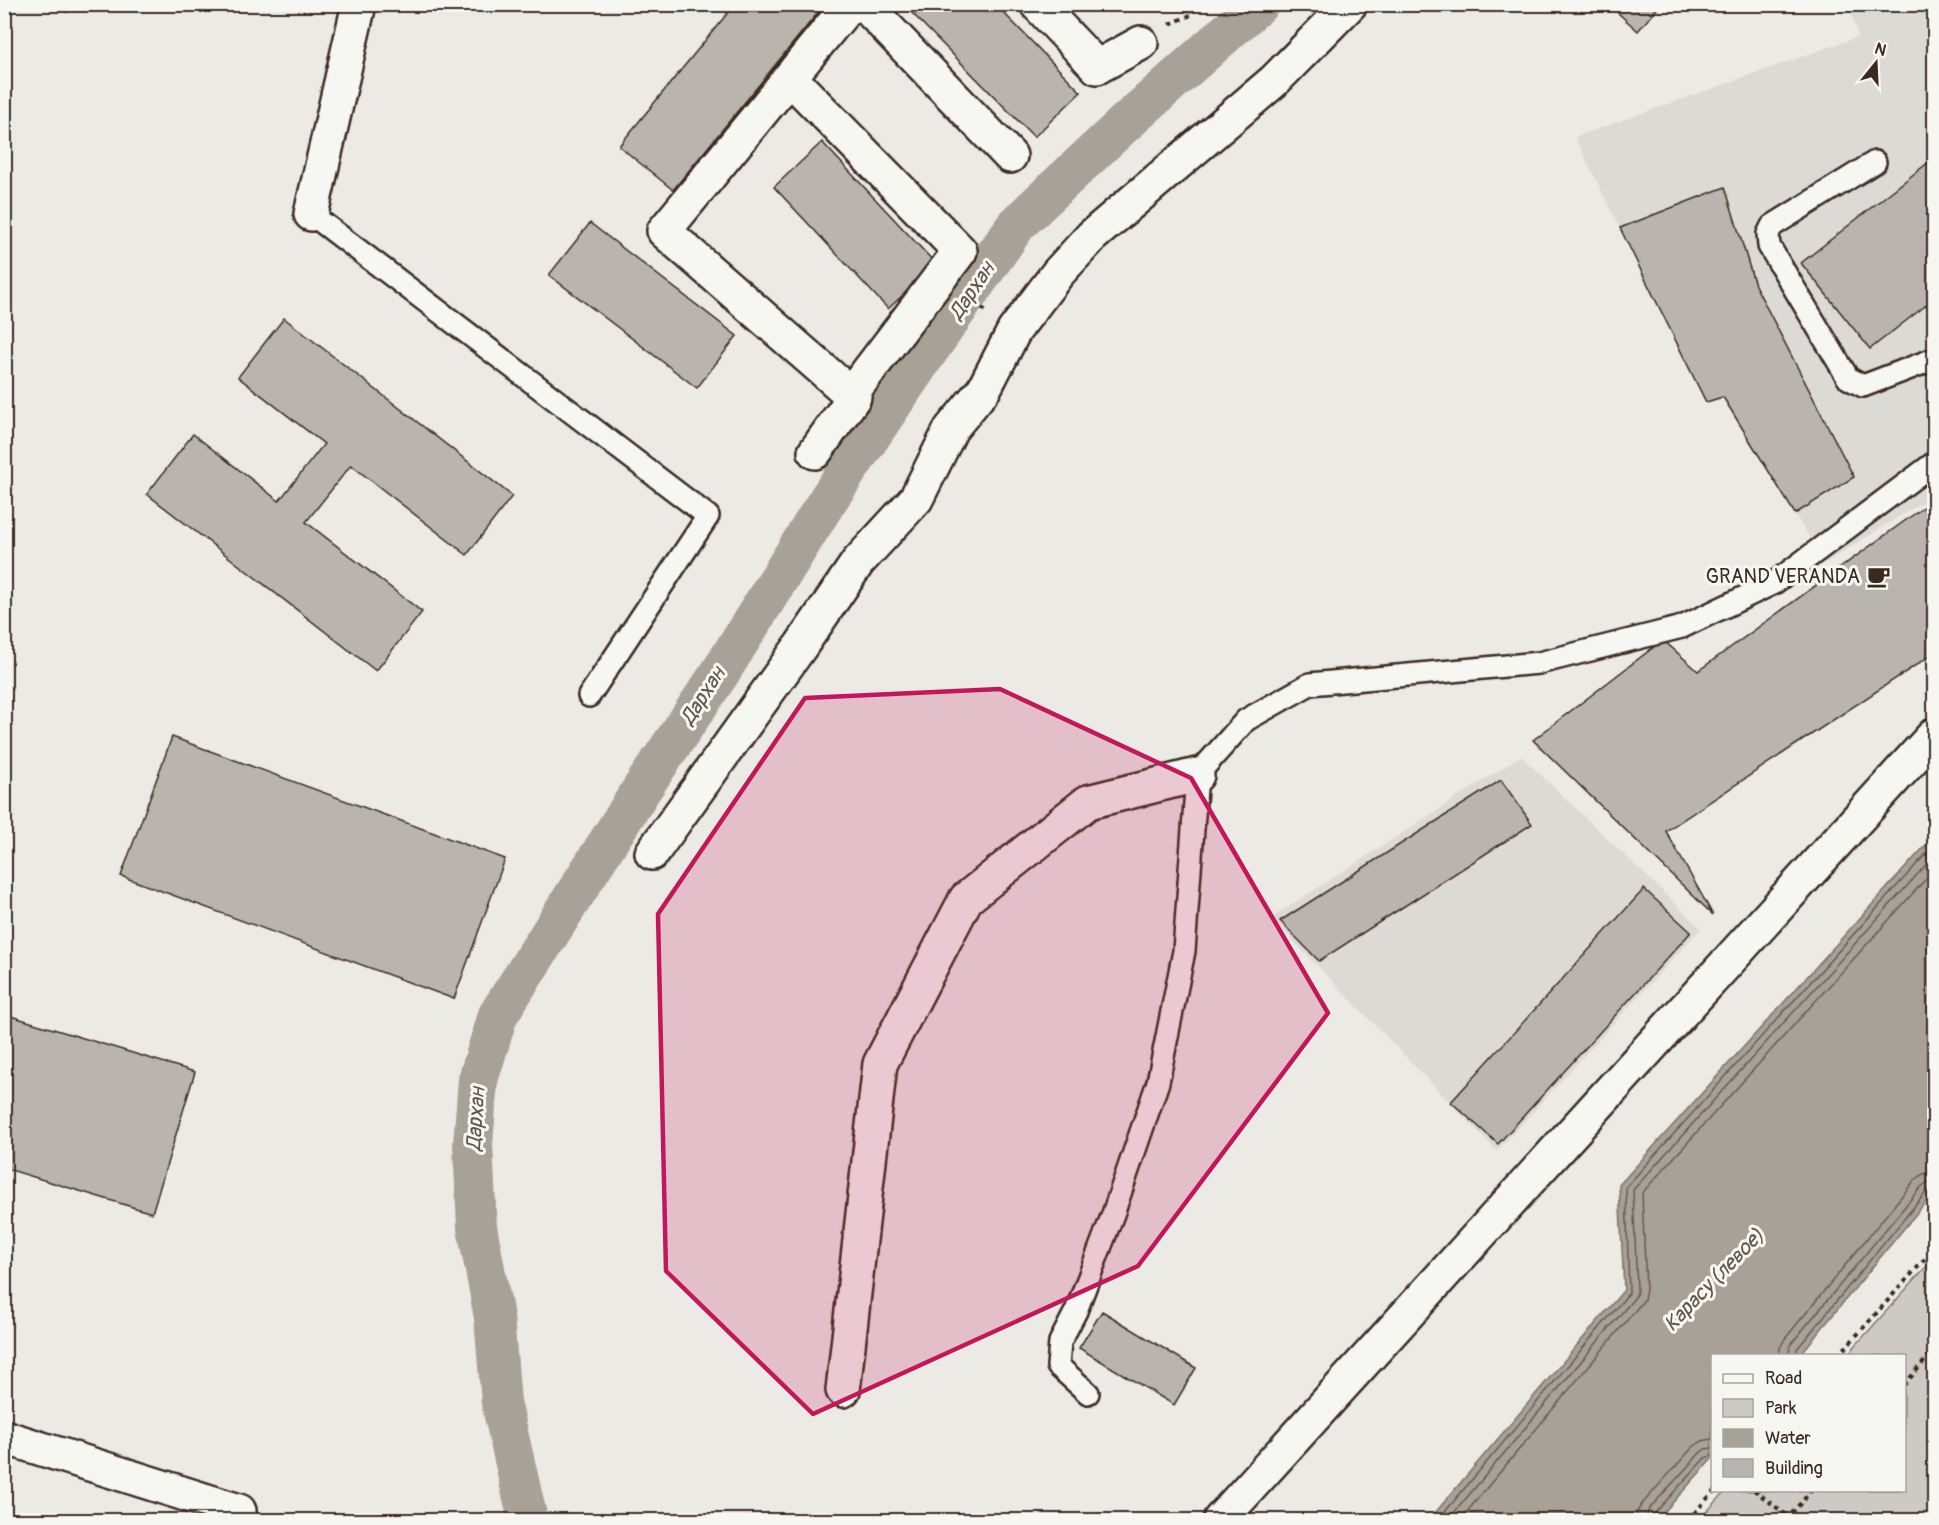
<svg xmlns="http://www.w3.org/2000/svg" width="1939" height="1525" font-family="Pangolin,sans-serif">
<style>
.built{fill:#dcdad4}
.green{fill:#cdcac4;stroke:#847a71;stroke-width:1.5}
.water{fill:#a8a198;stroke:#7c7167;stroke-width:1.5}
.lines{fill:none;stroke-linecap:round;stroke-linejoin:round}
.shore{stroke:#675a4f;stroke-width:1.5}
.canal{stroke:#a8a198;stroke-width:40}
.building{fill:#bab4ae;stroke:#3b2a1e;stroke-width:1.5}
.lane-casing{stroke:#3b2a1e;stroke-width:26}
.street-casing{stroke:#3b2a1e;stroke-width:38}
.path{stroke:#3b2a1e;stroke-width:4;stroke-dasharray:4.5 4.5;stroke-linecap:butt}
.lane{stroke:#f6f6f2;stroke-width:21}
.street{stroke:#f6f6f2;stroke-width:33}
.marked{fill:#c2185b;fill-opacity:0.2;stroke:#c2185b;stroke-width:4.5;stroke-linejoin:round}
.labels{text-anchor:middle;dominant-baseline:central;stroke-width:6;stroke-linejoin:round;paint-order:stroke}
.poi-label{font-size:20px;fill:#3b2a1e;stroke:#f6f6f2;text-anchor:end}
.water-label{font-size:21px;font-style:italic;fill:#615449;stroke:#f6f6f2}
</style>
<rect width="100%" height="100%" fill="#ebeae5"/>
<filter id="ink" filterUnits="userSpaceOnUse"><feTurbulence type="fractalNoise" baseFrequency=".0167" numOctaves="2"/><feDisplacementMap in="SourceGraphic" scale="12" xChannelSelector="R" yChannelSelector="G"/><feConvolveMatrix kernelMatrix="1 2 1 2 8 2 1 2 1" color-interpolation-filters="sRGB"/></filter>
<g filter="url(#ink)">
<!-- built -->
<path class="built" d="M1849 5H1934V495L1825 563 1723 397 1706 402 1575 137 1858 37Z
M1521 756 1701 928 1497 1151 1271 918Z"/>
<!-- green -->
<path class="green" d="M1934 1258V1520H1699L1726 1491 1904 1490V1356L1847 1355Z"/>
<!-- water -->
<path class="water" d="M1934 836V1192L1800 1355 1712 1356V1459L1657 1520H1429L1624 1290 1619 1185Z"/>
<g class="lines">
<!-- shore -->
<path class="shore" d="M1779 1356 1780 1348 1784 1340 1914 1181 1923 1174 1934 1172
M1788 1356 1791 1344 1921 1187 1928 1182 1934 1181
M1795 1356 1797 1349 1927 1191 1934 1189
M1438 1520 1629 1293 1626 1187 1934 845
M1448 1520 1636 1296 1637 1289 1633 1190 1934 856
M1460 1520 1644 1300 1646 1289 1642 1193 1934 870
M1636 1520 1637 1512 1642 1504 1693 1447 1702 1441 1712 1439
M1645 1520 1649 1509 1700 1453 1705 1449 1712 1448
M1653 1520 1654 1514 1705 1458 1712 1456"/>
<!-- canal -->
<path class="canal" d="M528 1520 501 1402 494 1317 477 1227 473 1144 478 1080 498 1015 643 787 720 673 829 498 922 360 1017 224 1123 125 1259 4"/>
</g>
<!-- building -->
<path class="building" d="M44 4H70L67 12Z
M735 4H825L673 190 619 146Z
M918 4H995L1081 92 1034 137 911 12Z
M1608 4H1661L1638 31Z
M822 142 936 264 888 309 774 187Z
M1934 158V299L1870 349 1801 263Z
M1725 187 1755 285 1854 477 1795 514 1723 397 1706 402 1620 228Z
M590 223 737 336 697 388 549 275Z
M284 318 512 496 467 555 351 465 306 522 422 612 376 671 147 494 193 434 279 501 324 444 238 377Z
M1928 504 1934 514V653L1666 831 1713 915 1533 740 1663 640 1698 671Z
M172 737 505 859 454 999 121 876Z
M1501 780 1532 824 1319 961 1280 921Z
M1644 889 1691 932 1498 1144 1451 1102Z
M4 1014 195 1072 152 1213 4 1168Z
M1102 1311 1196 1368 1174 1405 1079 1348Z"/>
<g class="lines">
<defs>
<path id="lane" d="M1875 162 1772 226 1768 234 1769 246 1848 378 1863 386 1934 359
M311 214 708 516 589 696
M1088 1393 1058 1366 1060 1342 1076 1311 1113 1214 1158 1082 1184 951 1197 775 1246 720 1310 684 1539 663 1682 627 1774 583 1934 463"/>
<path id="street" d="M864 4 1010 156
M1037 4 1097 67 1141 43
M790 78 960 251 851 394
M311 214 359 4
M815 452 854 397 664 231 850 4
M652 853 800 647 858 562 916 499 951 429 984 389 1014 331 1058 273 1092 236 1274 81 1350 4
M843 1390 880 1064 966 899 1088 802 1197 775
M4 1437 239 1511
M1220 1520 1934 735"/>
</defs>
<!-- lane casing -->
<use href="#lane" class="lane-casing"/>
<!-- street casing -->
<use href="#street" class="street-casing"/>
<!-- path -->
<path class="path" d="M1170 24 1191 15
M967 298 986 311
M1838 1356 1934 1249
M1904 1385 1934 1350
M1754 1490 1789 1517 1797 1520
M1688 1520 1715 1490
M1786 1520 1812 1490
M1928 1520 1934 1501"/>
<!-- lane -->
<use href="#lane" class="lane"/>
<!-- street -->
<use href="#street" class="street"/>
</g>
</g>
<!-- marked area -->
<path class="marked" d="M1000 689 1191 778 1328 1013 1138 1266 813 1414 666 1271 658 914 805 698Z"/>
<!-- icons -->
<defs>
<symbol id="cafe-bare" viewBox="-9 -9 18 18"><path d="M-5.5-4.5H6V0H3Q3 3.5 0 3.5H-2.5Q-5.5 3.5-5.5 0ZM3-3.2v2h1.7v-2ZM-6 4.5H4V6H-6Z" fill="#3b2a1e" stroke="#f6f6f2" stroke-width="2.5" paint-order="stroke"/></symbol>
</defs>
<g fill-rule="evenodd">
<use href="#cafe-bare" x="1862" y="560" width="33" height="33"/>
</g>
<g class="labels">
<!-- poi labels -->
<g class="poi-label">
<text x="1860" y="576">GRAND VERANDA</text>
</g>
<!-- water labels -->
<g class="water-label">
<text transform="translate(972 291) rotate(-56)">Дархан</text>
<text transform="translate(703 696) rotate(-57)">Дархан</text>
<text transform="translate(476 1119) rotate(-86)">Дархан</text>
<text transform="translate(1714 1280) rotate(-46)">Карасу (левое)</text>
</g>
</g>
<!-- margin -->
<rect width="1939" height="1525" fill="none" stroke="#f6f6f2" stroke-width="24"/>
<rect x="12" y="12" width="1915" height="1501" fill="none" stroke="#3b2a1e" stroke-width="2" filter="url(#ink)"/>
<!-- legend -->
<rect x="1711" y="1354" width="195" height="138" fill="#f6f6f2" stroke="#aba49d" stroke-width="1.5"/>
<rect x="1723" y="1374" width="30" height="9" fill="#f6f6f2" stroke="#aba49d" stroke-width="1.5"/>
<text x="1765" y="1384" font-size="18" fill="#3b2a1e">Road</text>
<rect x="1723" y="1399" width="30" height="18" fill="#cdcac4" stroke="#aba49d" stroke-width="1.5"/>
<text x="1765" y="1414" font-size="18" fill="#3b2a1e">Park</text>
<rect x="1723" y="1429" width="30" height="18" fill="#a8a198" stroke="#aba49d" stroke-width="1.5"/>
<text x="1765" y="1444" font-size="18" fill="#3b2a1e">Water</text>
<rect x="1723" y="1459" width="30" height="18" fill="#bab4ae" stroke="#aba49d" stroke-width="1.5"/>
<text x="1765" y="1474" font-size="18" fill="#3b2a1e">Building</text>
<!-- north arrow -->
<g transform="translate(1876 63) rotate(18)" stroke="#f6f6f2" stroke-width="4.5" paint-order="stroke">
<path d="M0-4.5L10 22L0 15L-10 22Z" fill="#3b2a1e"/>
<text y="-9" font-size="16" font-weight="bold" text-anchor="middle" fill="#3b2a1e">N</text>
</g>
</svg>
